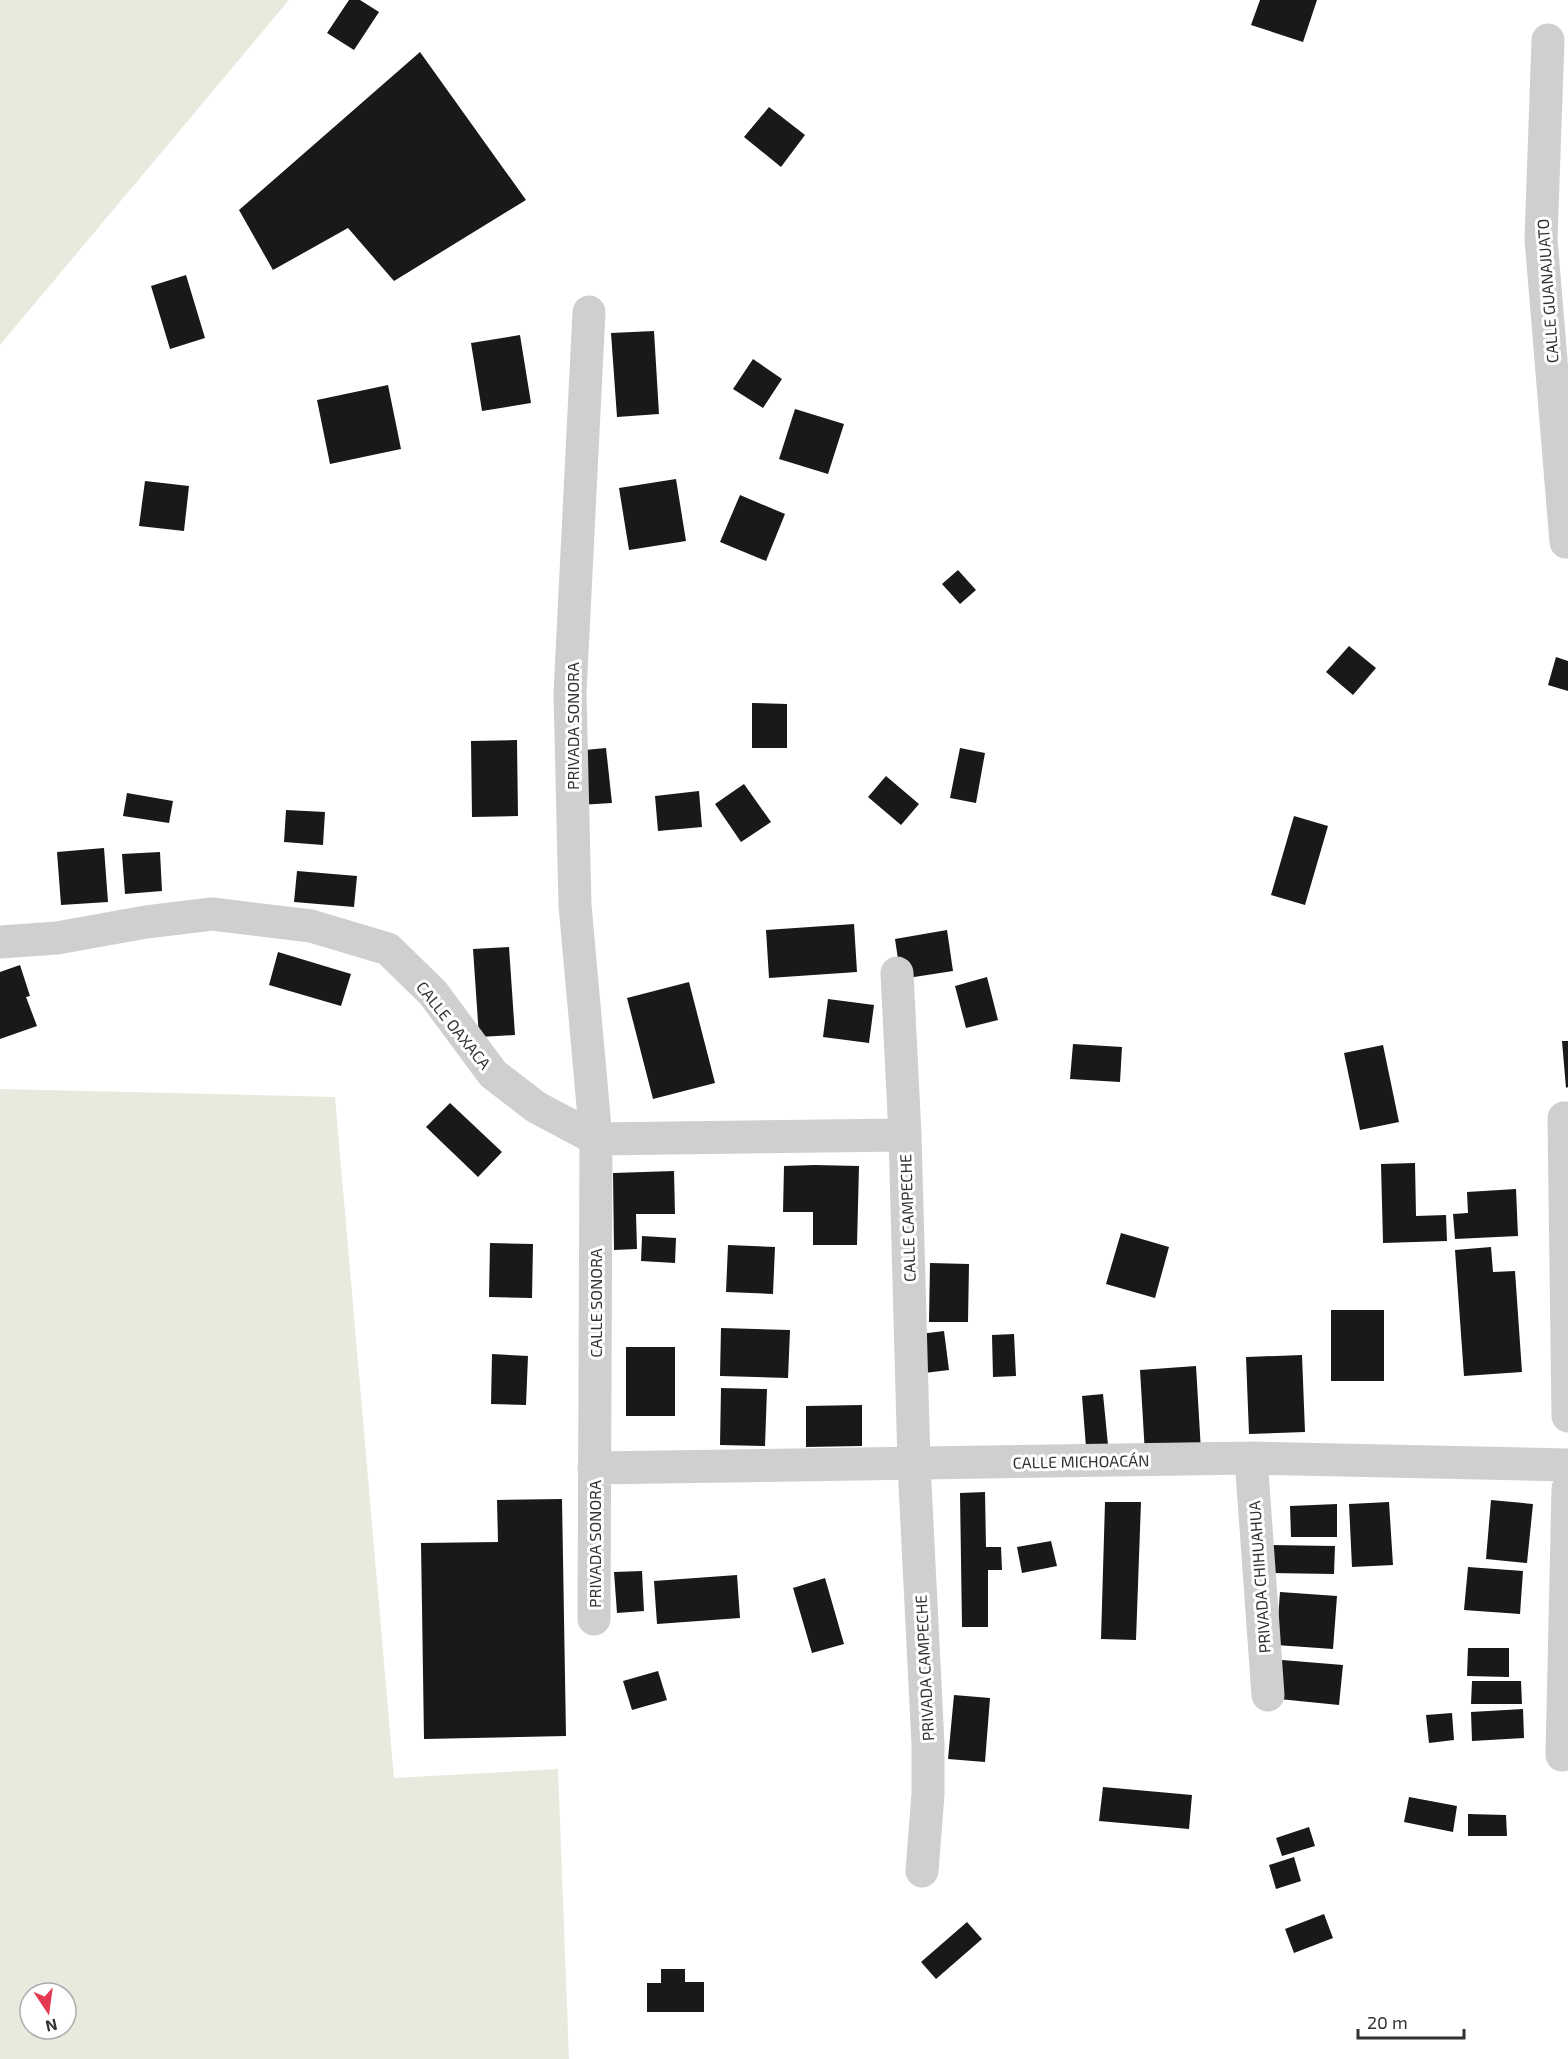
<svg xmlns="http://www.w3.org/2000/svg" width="1568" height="2059" font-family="'Exo 2',sans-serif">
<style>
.green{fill:#e6ebdd;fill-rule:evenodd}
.building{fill:#191919}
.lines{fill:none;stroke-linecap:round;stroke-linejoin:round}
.minor{stroke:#cfcfcf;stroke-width:33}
.labels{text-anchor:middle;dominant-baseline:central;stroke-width:6;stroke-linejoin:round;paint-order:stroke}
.street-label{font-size:16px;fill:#323232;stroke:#fff}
</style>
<rect width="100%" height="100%" fill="#fff"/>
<!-- green -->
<path class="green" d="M0 0H289L0 345Z
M0 1089 335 1097 394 1778 558 1769 569 2059H0ZM30 1993H66V2029H30Z"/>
<!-- building -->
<path class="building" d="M349 0H360L379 12 354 50 327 33Z
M1260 0H1317L1303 42 1251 25Z
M420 52 526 200 394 281 348 228 273 270 239 210Z
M769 107 805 135 781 167 744 137Z
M186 275 205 338 170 349 151 286Z
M654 331 659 414 617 417 611 333Z
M520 335 531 403 482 411 471 343Z
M753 359 782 379 763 408 733 389Z
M388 385 401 449 330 464 317 400Z
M795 409 844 424 828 474 779 459Z
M676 479 686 541 629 550 619 488Z
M145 481 189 486 184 531 139 526Z
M740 495 785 514 766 561 720 542Z
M958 570 976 590 960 604 942 584Z
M1349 646 1376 668 1353 695 1326 672Z
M1556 657 1568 661V691L1548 685Z
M752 703 787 704V748H752Z
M517 740 518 816 472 817 471 741Z
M606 748 612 803 579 805 574 751Z
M960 748 985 753 976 803 950 798Z
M886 776 919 804 901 825 868 797Z
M744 784 771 822 741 842 715 804Z
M699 791 702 827 658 831 655 796Z
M127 793 173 801 169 823 123 816Z
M286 810 325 812 323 845 284 842Z
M1294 816 1328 826 1305 905 1271 895Z
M104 848 108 902 61 905 57 852Z
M160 852 162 891 125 894 122 854Z
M297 871 357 876 354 907 294 902Z
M854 924 857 972 769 978 766 930Z
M947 930 953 971 901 979 895 939Z
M509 947 515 1035 479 1037 473 949Z
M278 952 351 974 341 1006 269 985Z
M20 965 30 996 26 997 37 1026 0 1039V972Z
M987 977 998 1020 966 1028 955 986Z
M689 982 715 1083 653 1099 627 998Z
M828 999 874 1005 869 1043 823 1037Z
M1562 1041H1568V1087L1566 1088Z
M1073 1044 1122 1047 1120 1082 1070 1079Z
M1383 1045 1399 1122 1360 1130 1344 1053Z
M450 1103 502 1152 478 1177 426 1127Z
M1415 1163 1416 1216 1446 1215 1447 1241 1383 1243 1381 1164Z
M815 1165 859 1166 857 1245H813V1212H783L784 1166Z
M674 1171 675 1214H636L637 1249 614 1250 613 1173Z
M1516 1189 1518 1236 1455 1239 1453 1214 1468 1213 1467 1192Z
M1121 1233 1169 1247 1155 1298 1106 1284Z
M642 1236 676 1238 675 1263 641 1261Z
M490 1243 533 1244 532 1298 489 1297Z
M728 1245 775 1247 773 1294 726 1292Z
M1491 1247 1493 1272 1515 1271 1522 1372 1464 1376 1455 1250Z
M930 1263 969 1264 968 1322H929Z
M1331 1310H1384V1381H1331Z
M721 1328 790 1330 788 1378 720 1376Z
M944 1331 949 1370 916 1374 912 1335Z
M1014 1334 1016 1376 993 1377 992 1335Z
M626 1347H675V1416H626Z
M492 1354 528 1356 526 1405 491 1404Z
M1302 1355 1305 1432 1249 1434 1246 1357Z
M1196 1366 1201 1451 1145 1454 1140 1370Z
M721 1388 767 1389 765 1446 720 1445Z
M1103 1394 1108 1445 1086 1447 1082 1396Z
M862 1405V1446L806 1447V1406Z
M985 1492 986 1547H1001L1002 1570H988V1627H962L960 1493Z
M562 1499 566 1736 424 1739 421 1543 498 1542 497 1500Z
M1491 1500 1533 1504 1527 1563 1486 1559Z
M1105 1502H1141L1136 1640 1101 1639Z
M1389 1502 1393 1565 1352 1567 1349 1504Z
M1337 1504V1537H1291L1290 1506Z
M1051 1541 1057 1566 1022 1573 1017 1547Z
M1270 1545 1335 1546 1334 1574 1269 1573Z
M1468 1567 1523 1571 1520 1614 1464 1610Z
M642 1571 644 1611 617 1613 614 1572Z
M737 1575 740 1618 657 1624 654 1581Z
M825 1578 844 1644 812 1653 793 1588Z
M1280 1592 1337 1596 1333 1649 1276 1645Z
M1468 1648H1509V1677L1467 1676Z
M1282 1660 1343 1665 1339 1705 1279 1699Z
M658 1671 667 1700 632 1710 623 1681Z
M1472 1681H1521L1522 1704H1471Z
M954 1695 990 1698 985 1762 948 1759Z
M1523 1709 1524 1738 1472 1741 1471 1712Z
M1452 1713 1454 1740 1429 1743 1426 1715Z
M1103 1787 1192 1795 1189 1829 1099 1821Z
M1409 1797 1457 1806 1453 1832 1404 1822Z
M1468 1814 1506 1815 1507 1836H1468Z
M1309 1827 1315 1846 1282 1856 1276 1838Z
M1294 1857 1301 1881 1276 1889 1269 1865Z
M1324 1914 1333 1938 1294 1953 1285 1929Z
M967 1922 982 1939 936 1979 921 1962Z
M661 1969H685V1982H704V2012H647V1983H661Z"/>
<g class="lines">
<!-- minor -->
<path class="minor" d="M1548 40 1541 239 1566 542H1568
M589 312 570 693 575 905 596 1139 594 1619
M0 942 57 938 146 922 212 914 311 926 388 949 433 993 493 1074 536 1107 596 1139 905 1135
M897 973 905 1135 914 1464 928 1744V1794L922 1871
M1568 1118H1564L1568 1416
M1251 1458 1268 1695
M594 1468 1251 1458 1568 1465
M1562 1755 1568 1489"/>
</g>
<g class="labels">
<!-- street labels -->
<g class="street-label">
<text transform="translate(1547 291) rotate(-94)">CALLE GUANAJUATO</text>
<text transform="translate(572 726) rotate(-90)">PRIVADA SONORA</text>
<text transform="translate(454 1025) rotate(51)">CALLE OAXACA</text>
<text transform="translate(907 1218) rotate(-92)">CALLE CAMPECHE</text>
<text transform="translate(595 1303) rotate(-90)">CALLE SONORA</text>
<text transform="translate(1081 1461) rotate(-1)">CALLE MICHOACÁN</text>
<text transform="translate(594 1544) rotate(-90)">PRIVADA SONORA</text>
<text transform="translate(1259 1577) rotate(-94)">PRIVADA CHIHUAHUA</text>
<text transform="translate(924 1668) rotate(-93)">PRIVADA CAMPECHE</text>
</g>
</g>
<!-- north arrow -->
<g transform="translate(48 2011) rotate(167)"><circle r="28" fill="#ffffff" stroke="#adadad" stroke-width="1.5"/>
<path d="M0-4.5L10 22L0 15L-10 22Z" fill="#e43952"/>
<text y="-9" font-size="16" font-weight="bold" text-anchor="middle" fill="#323232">N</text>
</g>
<!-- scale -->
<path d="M1358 2029v9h106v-9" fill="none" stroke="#323232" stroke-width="3"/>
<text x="1367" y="2029" font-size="18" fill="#323232" stroke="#ffffff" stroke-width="4.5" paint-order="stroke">20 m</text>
</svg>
